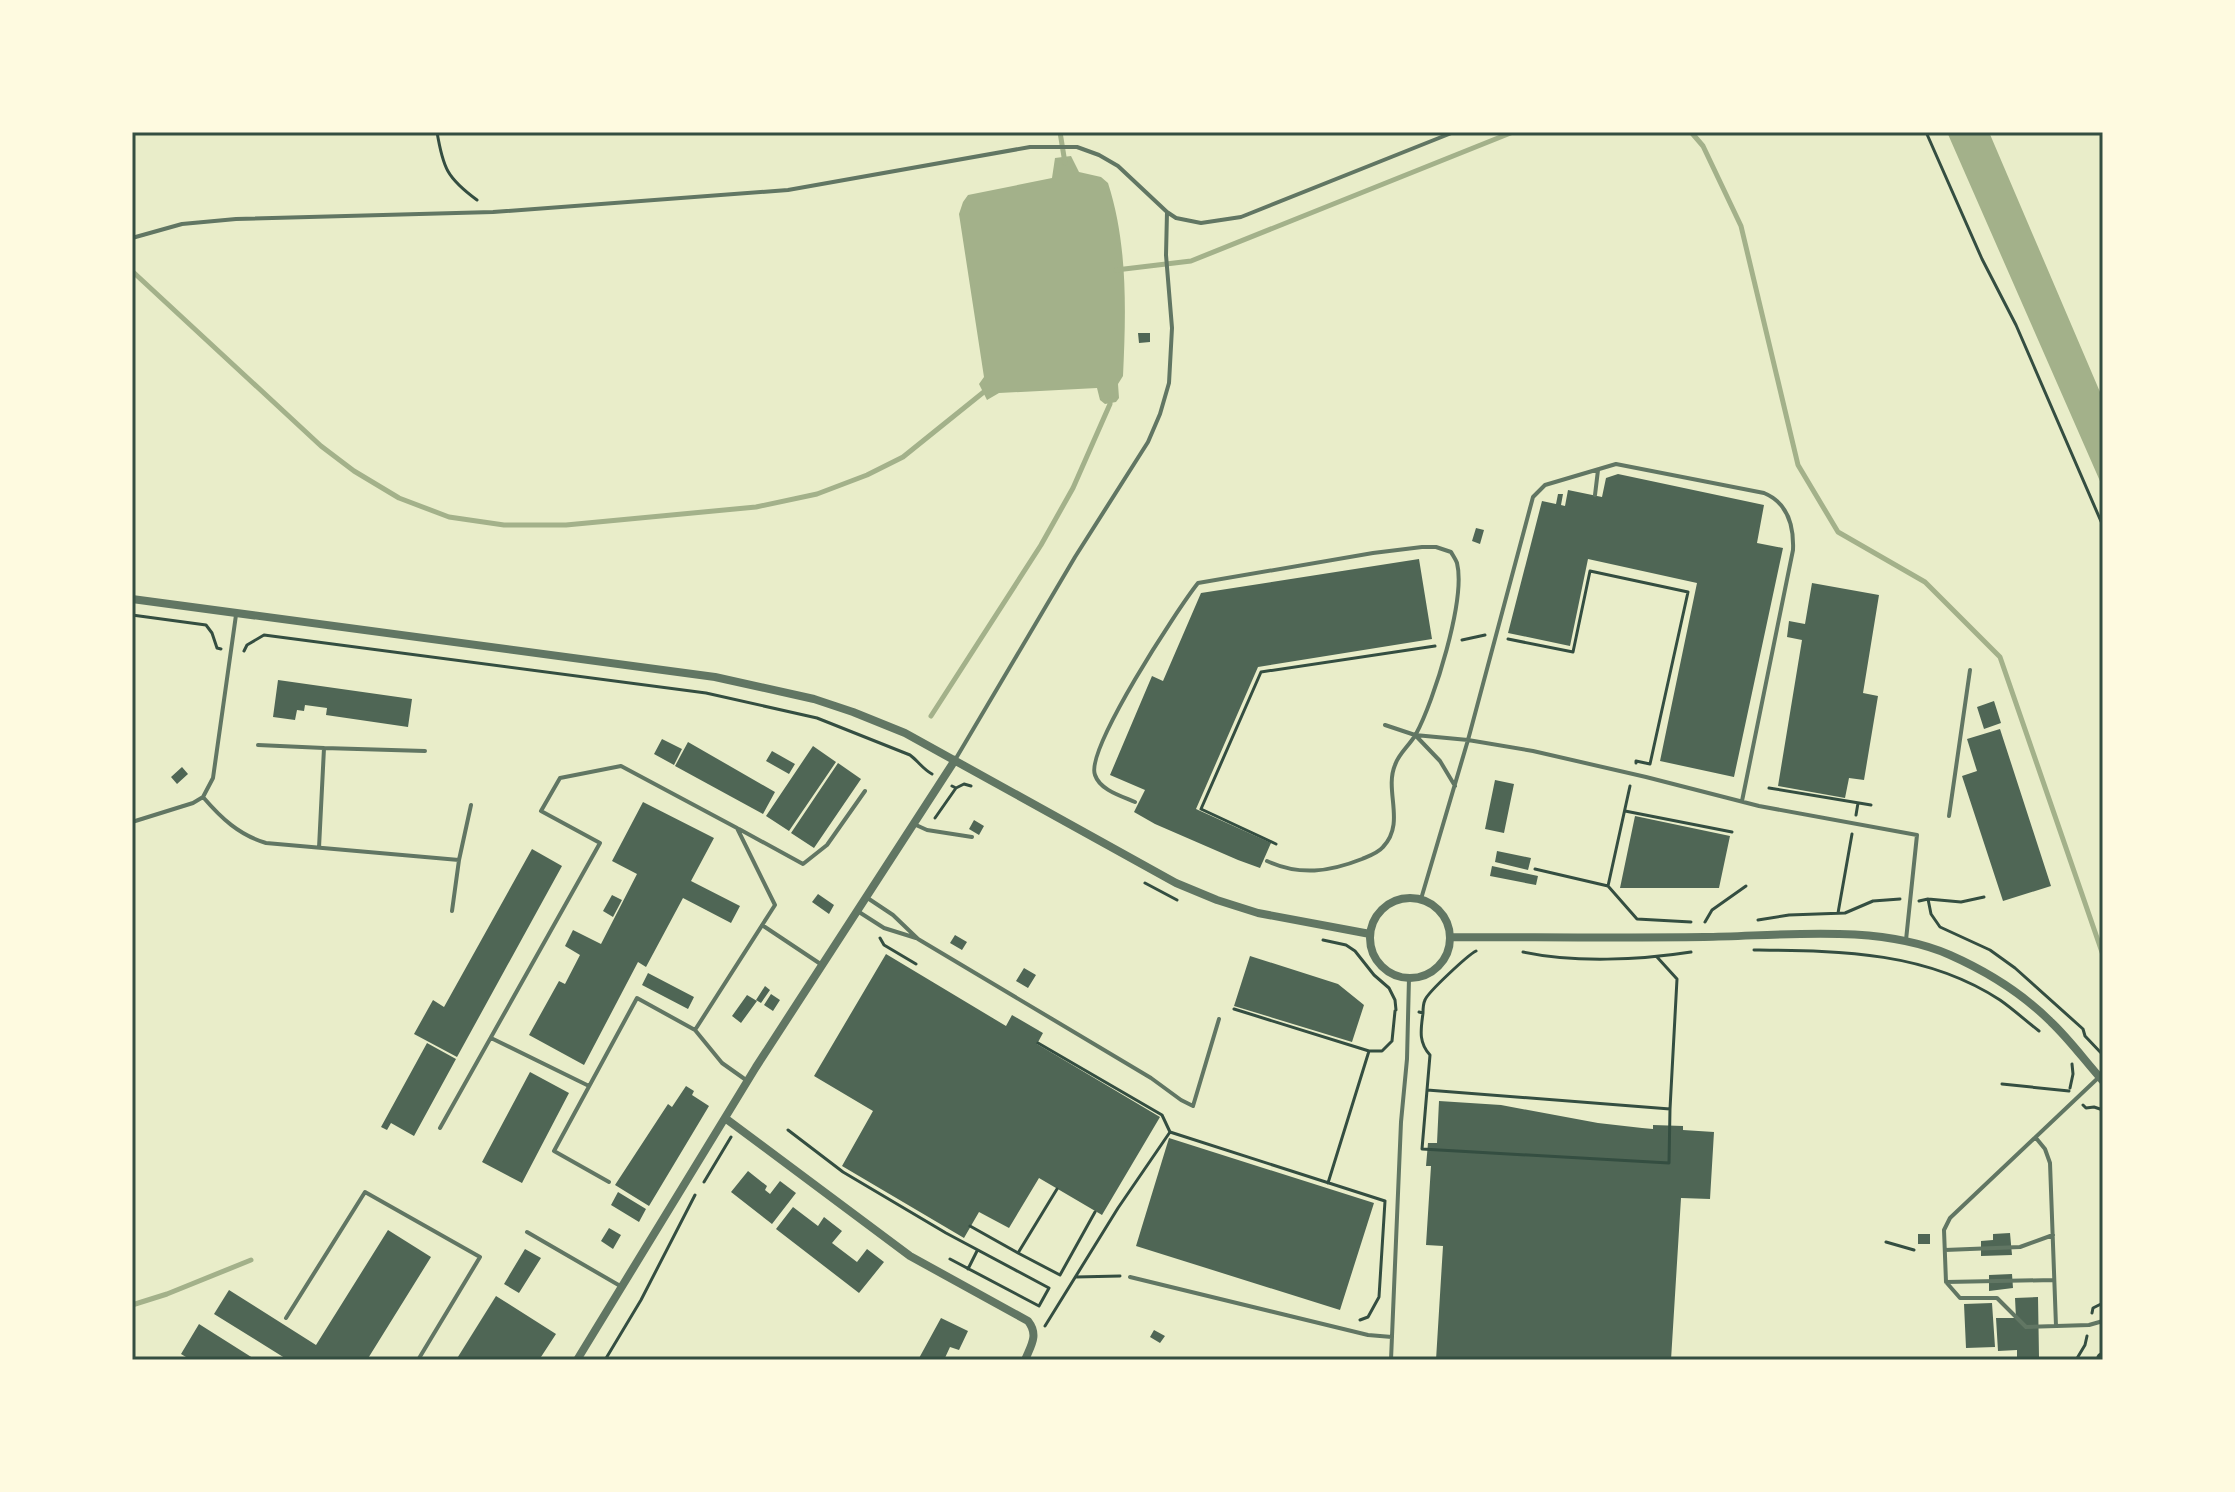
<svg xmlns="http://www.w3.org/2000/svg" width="2235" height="1492" font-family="'Noto Serif',serif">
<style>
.water{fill:#a3b18a}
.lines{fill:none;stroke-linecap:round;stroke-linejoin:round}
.stream{stroke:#a3b18a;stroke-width:5}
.building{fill:#4f6655}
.path{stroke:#344e41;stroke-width:3}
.service{stroke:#617663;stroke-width:4}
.minor{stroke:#617663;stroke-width:8}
.primary{stroke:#344e41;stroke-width:14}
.neatline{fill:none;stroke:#344e41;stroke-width:3}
</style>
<rect width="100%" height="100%" fill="#e9edc9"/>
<!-- water -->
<path class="water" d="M1947 132H1989L2103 399V488Z
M1071 156 1079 172 1101 177 1108 183C1128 245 1126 312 1123 376L1118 384 1119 398 1116 402 1105 404 1100 400 1097 388 999 393 987 400 979 384 984 377 959 214 963 202 968 195 1052 178 1055 158Z"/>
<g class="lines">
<!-- stream -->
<path class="stream" d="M1060 132 1065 163
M1691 132 1703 146 1741 226 1798 465 1838 532 1925 582 2000 657 2103 955
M1116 270 1191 261 1513 132
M132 271 321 446 354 471 399 498 449 517 504 525H566L756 507 817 494 867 475 903 457 985 391
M931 716 1041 545 1073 488 1110 404V400
M132 1305 167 1294 251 1260"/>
</g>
<!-- building -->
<path class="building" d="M1138 333H1150V342L1139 343Z
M1618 474 1764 505 1757 543 1783 548 1734 777 1660 761 1697 583 1588 559 1570 646 1508 633 1542 501 1556 504 1558 494H1563L1561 505 1565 506 1568 490 1602 497 1606 478Z
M1476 528 1484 530 1480 544 1472 541Z
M1419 559 1432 639 1258 667 1196 809 1271 843 1260 868 1238 860 1155 824 1134 812 1145 790 1110 775 1152 676 1163 681 1201 593Z
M1812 583 1879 595 1863 693 1878 696 1864 780 1849 778 1845 798 1778 786 1802 640 1787 637 1789 621 1805 624Z
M278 680 412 699 408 727 326 715 327 708 305 705 304 711 297 710 295 720 273 717Z
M1994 701 2001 723 1984 729 1977 707Z
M2000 729 2051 886 2003 901 1962 776 1977 771 1967 739Z
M662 739 682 749 674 765 654 754Z
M688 742 775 792 763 814 675 766Z
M813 746 836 762 789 831 766 816Z
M772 751 795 764 789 774 766 761Z
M838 763 861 779 814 848 791 833Z
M182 767 188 774 177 784 171 777Z
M1495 780 1514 784 1504 833 1485 829Z
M643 802 714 838 691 881 740 906 731 923 683 898 646 967 638 962 584 1065 529 1035 559 981 565 984 580 955 565 946 573 930 601 944 637 874 612 861Z
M1635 816 1730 836 1719 888H1620Z
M974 820 984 826 979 835 969 829Z
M532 849 562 866 457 1057 414 1034 433 1000 444 1007Z
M1497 851 1531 858 1528 870 1495 862Z
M1492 866 1538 876 1536 885 1490 876Z
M818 894 834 905 829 914 812 902Z
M612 895 622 900 613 917 603 911Z
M955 935 967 942 962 950 950 943Z
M886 954 1006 1026 1012 1015 1043 1033 1037 1044 1160 1117 1102 1215 1039 1178 1009 1228 979 1212 964 1238 842 1166 873 1111 814 1076Z
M1250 956 1338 984 1364 1005 1352 1042 1234 1006Z
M1024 968 1036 975 1028 988 1016 981Z
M648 973 694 997 688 1009 642 985Z
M765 986 770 990 761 1003 756 1000Z
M771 994 780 1000 773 1011 764 1005Z
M747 995 757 1001 741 1023 732 1016Z
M427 1043 456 1059 414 1136 391 1123 387 1130 381 1127Z
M530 1072 569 1093 522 1183 482 1162Z
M686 1086 694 1091 692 1095 709 1106 649 1206 615 1185 668 1104 672 1107Z
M1439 1101 1501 1105 1598 1123 1642 1128 1653 1129V1125L1683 1126V1130L1714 1132 1710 1199 1681 1198 1671 1360H1436L1443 1246 1426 1245 1431 1166H1426L1428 1143H1437Z
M1169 1138 1374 1203 1340 1310 1136 1246Z
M748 1171 767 1186 765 1190 770 1194 780 1181 796 1193 772 1224 731 1192Z
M618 1192 646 1209 639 1222 611 1205Z
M793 1207 818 1226 824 1217 842 1231 832 1243 857 1262 867 1249 884 1262 859 1293 776 1229Z
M609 1228 621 1235 613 1249 601 1241Z
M388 1230 431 1257 367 1360H288L214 1314 229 1290 316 1345Z
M2010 1233 2012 1255 1981 1256V1241L1993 1240V1234Z
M1918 1234H1930V1244H1918Z
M525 1249 541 1258 519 1293 504 1284Z
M2012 1274 2013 1288 1989 1291V1275Z
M496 1296 556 1334 539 1360H456Z
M2038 1297 2039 1357H2017V1350L1998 1351 1996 1318H2016L2015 1298Z
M1992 1303 1995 1347 1966 1348 1964 1304Z
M941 1318 968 1331 959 1350 950 1347 944 1360 941 1358 940 1360H918Z
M199 1324 256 1360H191L181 1354Z
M1154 1330 1165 1336 1160 1343 1150 1337Z"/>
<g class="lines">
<!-- path -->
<path class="path" d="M437 132C443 168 447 178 477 200
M1926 132 1982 259 2016 325 2103 526
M132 615 206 625 212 633 217 648 221 649
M1508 639 1573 652 1590 571 1688 592 1650 764 1636 761V763
M1462 640 1485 635
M244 651 247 645 264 635 706 693 817 718 910 755C918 761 923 769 932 774
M952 786 956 788 964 784 971 786
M1630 786 1608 886 1637 919 1691 922
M1769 788 1871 805
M1625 811 1732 832
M1856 815 1858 803
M935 818 956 788
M1276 844 1201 809 1261 672 1435 646
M1535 869 1608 886
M1145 883 1177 900
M1928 899 1961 902 1984 897
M1919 901 1928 899 1931 914 1940 927 1990 950 2015 968 2083 1029 2085 1036 2103 1055
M1838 913 1852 834
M1758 920 1789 915 1845 913 1873 901 1900 899
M1705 922 1712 910 1746 886
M880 938 884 945 916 964
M1323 940 1346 945 1355 951 1374 975 1389 988 1395 1000 1396 1010
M1754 950C1840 951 1925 951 2000 1000 2013 1009 2026 1021 2039 1031
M1523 952C1574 963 1640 960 1691 952
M1234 1009 1369 1051
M1419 1012 1423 1013C1423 1008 1423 1004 1425 1000 1428 992 1468 955 1476 951
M1423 1013C1421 1029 1418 1042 1430 1055L1422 1149 1669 1163 1670 1109
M1038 1043 1162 1115 1170 1132
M2002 1084 2069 1091
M2070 1088 2073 1074 2072 1064
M1427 1090 1670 1109 1677 979 1657 957
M2083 1105 2086 1108 2094 1107 2103 1110
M788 1130 843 1172 946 1233 1049 1288 1039 1306 950 1259
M704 1182 731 1137
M1328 1183 1369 1051H1382L1392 1041 1395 1011
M970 1226 1018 1253 1057 1189
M1886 1242 1914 1250
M1018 1253 1060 1275 1095 1212
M968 1269 977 1251
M1076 1277 1120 1276
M2092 1313 2093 1308 2103 1303
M1360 1320 1368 1317 1379 1297 1385 1201
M1045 1326 1118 1208 1170 1132 1385 1201
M605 1360 641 1300 695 1195
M2076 1360 2085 1345 2087 1336"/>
<!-- service -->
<path class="service" d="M132 238 182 224 236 219 493 212 788 190 1030 147H1077L1099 155 1118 166 1167 212 1176 218 1201 223 1241 217 1454 132
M1595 495 1598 470
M236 615 213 778 203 797C221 818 239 835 266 843L459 860 471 805
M1385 725 1415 735 1468 740 1533 751 1646 777 1759 806 1917 835 1906 940
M1417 737 1440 761 1455 786
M258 745 324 748
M955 760 1075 557 1148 442 1160 414 1169 383 1172 328 1166 255 1167 212
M1135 802C1121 796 1100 790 1095 775 1085 750 1178 608 1198 583L1373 553 1422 547H1436L1451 552C1452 554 1456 560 1457 563 1466 599 1434 701 1416 734 1410 745 1399 753 1395 765 1384 791 1406 823 1383 847 1378 853 1369 856 1362 859 1329 872 1300 876 1267 861
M1949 816 1970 670
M132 822 193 803 203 797
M916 825 927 830 972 837
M739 829 803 864 827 845 865 791
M319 848 324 748 425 751
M866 897 893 915 918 939 1151 1078 1181 1100 1193 1106 1219 1019
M1421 899 1468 740 1533 497 1545 485 1616 464 1764 493C1788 503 1794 526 1793 550L1742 801
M452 911 459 860
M859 912 884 928 916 938
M762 925 822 965
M491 1038 589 1086
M2098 1078 1950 1218 1944 1230 1946 1282 1960 1298H1997L2026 1327 2089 1325 2103 1321
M440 1128 600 843 541 811 560 778 621 766 737 828 775 905 695 1030
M2036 1138 2045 1149 2050 1163 2056 1326
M609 1182 554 1151 637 998 695 1030 722 1063 746 1080
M527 1232 622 1287
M1945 1250 2020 1247 2053 1235
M1130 1277 1368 1335 1392 1337
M1946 1282 2054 1280
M286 1318 365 1192 480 1257 418 1360
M1391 1360 1401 1122 1407 1059 1409 978"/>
<!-- minor -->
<path class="minor" d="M132 599 715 677 814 699 853 712 905 733 1176 883 1217 900 1258 913 1370 934
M1370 938a40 40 0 1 1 80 0a40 40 0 1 1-80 0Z
M1450 937C1535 937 1620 938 1704 937 1782 936 1877 923 1950 955 1986 971 2023 994 2051 1022 2070 1040 2085 1061 2103 1081
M725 1118 910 1256 1028 1321C1039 1335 1031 1345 1025 1360
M577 1360 756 1067 955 760"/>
<!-- primary -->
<path class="primary" d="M2103 1360V1359"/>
</g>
<!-- border -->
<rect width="2235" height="1492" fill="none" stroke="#fefae0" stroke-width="268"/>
<rect x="134" y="134" width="1967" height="1224" class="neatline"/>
</svg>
